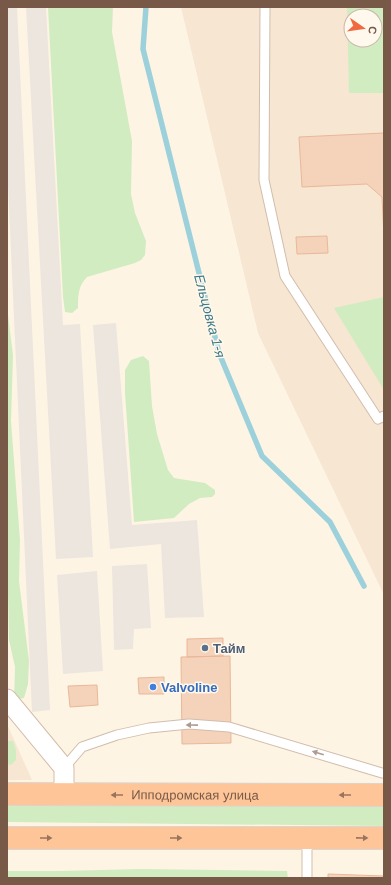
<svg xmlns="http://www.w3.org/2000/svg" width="391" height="885" font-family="Helvetica,sans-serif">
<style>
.residential{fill:#f6e6d2;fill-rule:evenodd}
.industrial{fill:#ede6df}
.green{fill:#d2ecc1;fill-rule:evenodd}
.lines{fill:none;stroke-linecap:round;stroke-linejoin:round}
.stream{stroke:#9cd1db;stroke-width:5.5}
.building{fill:#f5d2ba;stroke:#e9b899}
.service-casing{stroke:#d2bdac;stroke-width:11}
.minor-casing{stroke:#d2bdac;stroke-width:21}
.trunk-casing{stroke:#dcd4cf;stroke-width:24}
.service{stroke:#fff;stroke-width:9}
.minor{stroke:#fff;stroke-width:19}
.trunk{stroke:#fec698;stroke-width:22}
.oneway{fill:#ae9b91}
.oneway2{fill:#9a745c}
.service-dot{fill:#5c6f8a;stroke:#fff8ec;stroke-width:1.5}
.shop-dot{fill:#3f7fe0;stroke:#fff8ec;stroke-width:1.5}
.labels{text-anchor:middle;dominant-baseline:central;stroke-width:3;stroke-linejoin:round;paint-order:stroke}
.service-label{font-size:13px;font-weight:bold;fill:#4e5e75;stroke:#fff8ec;text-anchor:start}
.shop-label{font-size:13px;font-weight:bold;fill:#366cbe;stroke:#fff8ec;text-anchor:start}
.street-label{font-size:13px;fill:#785948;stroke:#fff8ec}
.water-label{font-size:14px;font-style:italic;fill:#3d7986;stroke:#fff8ec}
</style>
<rect width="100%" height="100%" fill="#fef4e4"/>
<!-- residential -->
<path class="residential" d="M181 7H384V595L258 333ZM351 16H375V40H351Z
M7 724 32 780H7Z"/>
<!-- industrial -->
<path class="industrial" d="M7 7H17L50 710 32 712 7 164Z
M26 7H46L63 325 80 324 93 557 56 559Z
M116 323 132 525 197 520 204 617 165 618 161 544 110 549 93 325Z
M147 564 151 628 134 629 133 649 114 650 112 566Z
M97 571 103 671 63 674 57 575Z"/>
<!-- green -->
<path class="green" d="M48 7H113L112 32 132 141 131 194 135 213 146 241 145 255 141 260 135 263 87 277C78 286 78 296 78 308L72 313 65 312 63 297Z
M347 7H384V93H349ZM351 16H375V40H351Z
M7 232 8 315 13 355 11 421 20 540 19 581 29 661 28 684 24 698 14 700 15 667 9 640 7 549Z
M384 297V390L334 308Z
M143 356 149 361 152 406 157 434 168 470 174 478 205 483 215 490V494L212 497 200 498 189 504 174 518 134 522 125 393V370L131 360Z
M7 741H13L16 750V760L11 765 7 764Z
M7 801 384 804V826L7 822Z
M141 869 287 871 288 878H7V871H60Z"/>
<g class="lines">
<!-- stream -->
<path class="stream" d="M146 7 143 49 219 353 262 456 330 522 364 586"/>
</g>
<!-- building -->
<path class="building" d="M384 133V236L382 197 367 184 302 187 299 137Z
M327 236 328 253 297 254 296 237Z
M223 638V656L187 657V639Z
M230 656 231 743 182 744 181 657Z
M164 677V694H139L138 678Z
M97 685 98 705 70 707 68 686Z
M328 874 384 876V878H328Z"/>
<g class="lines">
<defs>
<path id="service" d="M265 7 264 180 285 276 378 419 384 416
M64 768 82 747 117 735 149 728 189 724 229 727 382 773
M307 837V878"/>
<path id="minor" d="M7 699 64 768V795"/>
<g id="trunk">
<path id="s1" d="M7 794 384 795"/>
<path d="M7 838H384"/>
</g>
</defs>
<!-- service casing -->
<use href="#service" class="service-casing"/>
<!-- minor casing -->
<use href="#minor" class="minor-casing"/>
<!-- trunk casing -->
<use href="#trunk" class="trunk-casing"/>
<!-- service -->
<use href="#service" class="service"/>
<!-- minor -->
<use href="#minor" class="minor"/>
<!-- trunk -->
<use href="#trunk" class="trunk"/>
</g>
<!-- one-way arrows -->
<defs><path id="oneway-solid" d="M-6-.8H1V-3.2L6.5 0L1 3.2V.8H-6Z"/></defs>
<g class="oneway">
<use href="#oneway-solid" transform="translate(192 725) rotate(-179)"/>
<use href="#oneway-solid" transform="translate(318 753) rotate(-163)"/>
</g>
<g class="oneway2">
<use href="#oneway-solid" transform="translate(117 795) rotate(180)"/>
<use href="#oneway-solid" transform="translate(345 795) rotate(180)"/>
<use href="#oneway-solid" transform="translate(46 838)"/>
<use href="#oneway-solid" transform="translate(176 838)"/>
<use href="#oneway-solid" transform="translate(362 838) rotate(1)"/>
</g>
<!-- markers -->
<circle class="service-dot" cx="205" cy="648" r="4"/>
<circle class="shop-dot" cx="153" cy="687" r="4"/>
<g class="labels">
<!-- service labels -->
<g class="service-label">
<text x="213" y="648">Тайм</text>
</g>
<!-- shop labels -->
<g class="shop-label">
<text x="161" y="687">Valvoline</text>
</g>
<!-- street labels -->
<g class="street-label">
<text stroke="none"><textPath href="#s1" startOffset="188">Ипподромская улица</textPath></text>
</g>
<!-- water labels -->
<g class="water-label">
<text transform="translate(210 316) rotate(75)">Ельцовка 1-я</text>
</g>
</g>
<!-- border -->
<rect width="391" height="885" fill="none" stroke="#785948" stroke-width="16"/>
<!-- north arrow -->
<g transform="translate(363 28) rotate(103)"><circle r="19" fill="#fff8ec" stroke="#c9b8aa"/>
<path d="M0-3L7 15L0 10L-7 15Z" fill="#f06a41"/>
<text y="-6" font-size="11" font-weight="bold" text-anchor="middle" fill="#785948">С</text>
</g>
</svg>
